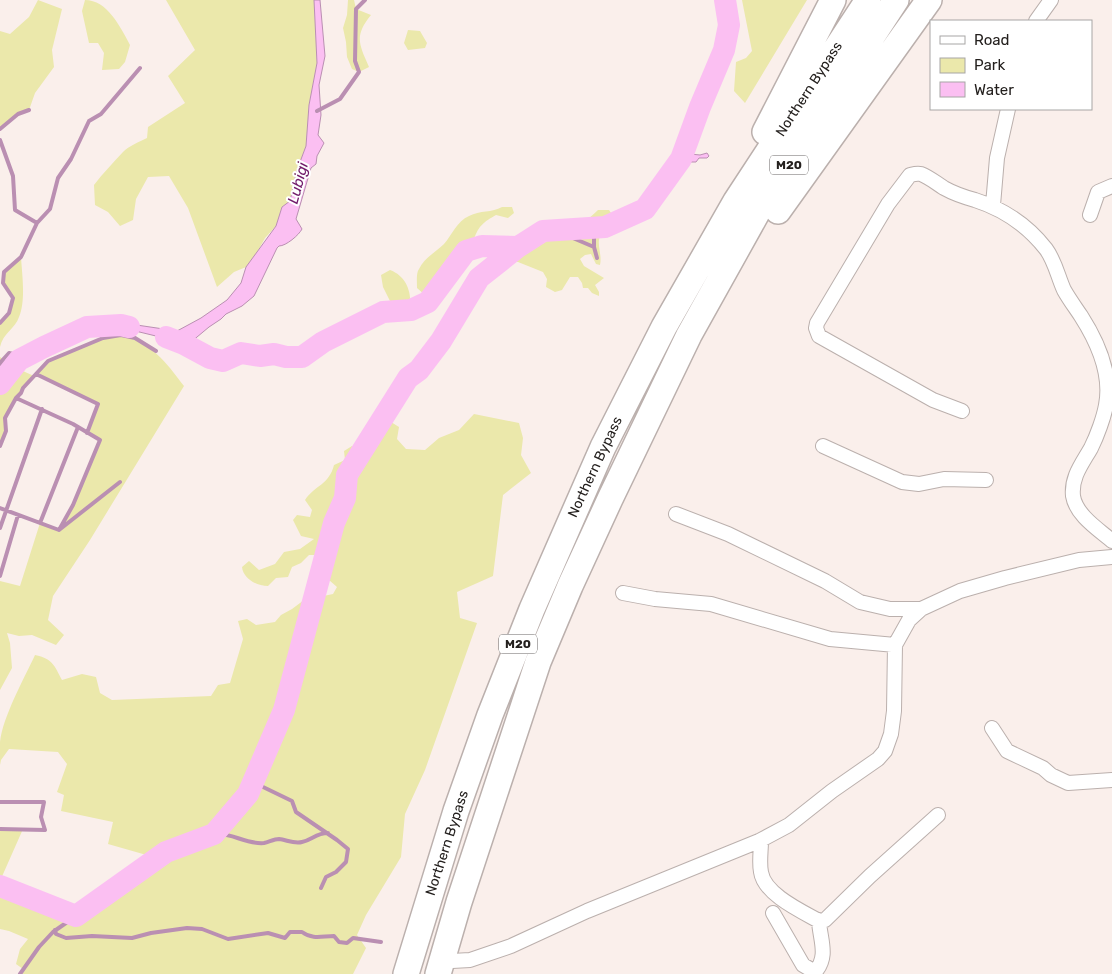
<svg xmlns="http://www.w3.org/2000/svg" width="1112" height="974" font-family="Rubik,sans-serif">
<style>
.green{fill:#ebe8ab}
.water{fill:#fbbff2;stroke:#ba8fb2}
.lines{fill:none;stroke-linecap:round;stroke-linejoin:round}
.stream{stroke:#ba8fb2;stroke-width:4}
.river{stroke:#fbbff2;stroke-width:22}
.street-casing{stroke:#bbb0ad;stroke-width:16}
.highway-casing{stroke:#bbb0ad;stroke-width:28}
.street{stroke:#fff;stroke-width:14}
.highway{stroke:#fff;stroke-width:25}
.labels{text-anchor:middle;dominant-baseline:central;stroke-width:4;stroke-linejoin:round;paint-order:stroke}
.shield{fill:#fff;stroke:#666362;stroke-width:1}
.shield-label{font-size:12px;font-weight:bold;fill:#24201e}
.street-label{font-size:14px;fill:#24201e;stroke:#fff}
.water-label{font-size:15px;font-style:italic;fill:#711b6a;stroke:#fff}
</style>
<rect width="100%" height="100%" fill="#faefeb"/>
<!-- green -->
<path class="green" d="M38 0 62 9 52 50 54 67 35 93 29 110 18 114 0 129V31L10 34 29 17Z
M85 0C107 0 120 26 130 45L125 62 119 69 102 70 104 53 98 43H89L82 11Z
M166 0H314L317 63 309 105 306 146 297 170 290 201 282 207 276 226 265 238 255 256 246 267 234 272 217 287 188 208 169 176 148 177 136 199 133 220 120 226 108 212 95 205 94 185C103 173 113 163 123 152 129 146 139 142 147 138L148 127 185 103 168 76 195 50Z
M348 0H354L356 9 371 15C354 36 359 44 369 67L359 72 352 69 347 57 346 42 343 28 347 15Z
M742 0H807L745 103 734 91 736 62 746 58 752 51Z
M408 30 420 31 427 43 425 48 408 50 404 43Z
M502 207H512L514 213 508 218 496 215C484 222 479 225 474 239L486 236 500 237 511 243 542 244 552 238V227C574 226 582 226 598 210H609L611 213C606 221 600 230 599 240 598 248 602 256 600 265L596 264 591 254 585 255 580 259 584 266 604 278 595 285 599 292V296L592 293 588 288H583L582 283 578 277H570L562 290 555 292 546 287 547 279 543 272 518 262H511L494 256 484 250 468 252 453 278 439 295H425L417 288C417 282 416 273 419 269 424 258 436 252 444 244 452 235 457 221 469 216 480 210 492 213 502 207Z
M21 257C22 274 26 300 19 317 15 329 3 333 0 347V323L9 313 13 298 3 283 4 272Z
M390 270C409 277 413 297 409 315L400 316 396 313 383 287 381 275Z
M121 335C152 343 165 361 184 386L90 540 53 596 48 620 64 635 56 645 32 635 19 636 7 633 10 643 12 668 0 690V581L20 586 40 523 59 530 73 505 100 441 87 433 98 404 36 374 48 361 61 357 77 348 103 338Z
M0 357 14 367 34 376 23 388 5 418 6 431 0 446Z
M474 414 519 423 523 438 521 455 531 473 503 495 493 576 457 592 460 618 477 623 425 770 405 814 401 857 366 915 357 935 366 948 353 974H20L23 969 16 964 20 949 28 939 9 931 0 929V889L26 896 76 916 157 858 108 844 113 822 61 811 64 795 57 792 67 764 58 752 9 749 1 760 0 765C0 758 0 749 0 742 3 716 24 679 35 655 53 659 54 665 62 680L82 674 96 677 100 693 112 700 211 696 218 685 230 683 243 639 238 621 247 619 256 625 275 622 281 615 292 609 304 600 333 594 337 587 329 580 309 586 307 583 310 574H325L328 567 319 555H309L301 563 292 567 288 577 276 578 268 586C256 586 243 578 242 567L249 561 259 570 275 564 284 552 300 549 314 539 301 536 293 520 297 515 310 517 312 510 305 500C315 485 329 485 334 465L345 460 344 451 352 446 372 452 391 422 399 427 397 439 406 449 425 450 439 438 459 430Z
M0 829H23L0 881Z"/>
<!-- water -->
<path class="water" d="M314 0H320L325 56 319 85 321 115 318 135 324 143 317 156 316 164 311 168 296 219 302 229C299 235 286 246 279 246L277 248 254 296 242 306 226 314 221 319 209 327 191 342 186 350H174L160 337 123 328 98 326 108 322 123 318 130 324 177 331 201 318 227 300 241 283 246 267 276 226 282 207 290 201 297 170 306 146 309 105 317 63Z
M712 79 713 93 694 121 699 128 700 133 686 143V135L694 121V100L699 90Z
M685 148 690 154 700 155 707 153 709 156 707 158H699L696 162H687L674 178 666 179 669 161Z
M280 348 294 354 307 353 302 362 292 363 269 358 259 362 237 355V349H248L254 351Z"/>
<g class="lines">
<!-- stream -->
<path class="stream" d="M317 111 340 99 359 72 355 61 356 9 365 0
M0 129 18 114 29 110
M0 140 13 176 15 210 37 223 21 257 4 272 3 283 13 298 9 313 0 323
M37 223 50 209 58 178 71 159 89 121 101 114 140 68
M594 227V247
M554 230 594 247 597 258
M0 363 9 353 18 355 32 349 44 347
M0 371 4 361
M36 374 98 404 87 433
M16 398 21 393 23 388 48 361 103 338 121 335 135 338 156 351
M0 446 6 431 5 418 16 398 73 424 100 440 73 505 59 530
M0 508 59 530 120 482
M40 523 78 427
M0 528 42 409
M0 576 18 515
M250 789 261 786 292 801 296 812 337 840 348 849 346 862 336 872 326 877 321 888
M0 802H44L41 817 45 830 0 829
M214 834C231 832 247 845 264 843 269 842 274 839 279 839 287 840 294 844 302 842 312 840 316 833 328 833
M55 930 56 934 66 938 92 936 132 938 151 933 187 928 202 929 228 939 268 933 285 938 290 932H302C313 940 322 936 334 936L339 942 347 943 353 938 381 942
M20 974 39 947 53 932 76 916"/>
<!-- river -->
<path class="river" d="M166 337 184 344 210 358 223 361 241 353 260 356 274 354 286 357H302L323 342 383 312 411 310 428 302 466 251 482 246 518 247
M0 384 19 360 44 347 87 327 121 325 129 327
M0 886 76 916 166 852 214 834 248 794 284 710 334 523 345 498 347 475 408 378 419 370 441 341 479 278 518 247 543 231 605 227 645 209 681 159 700 107 724 50 729 25 725 0"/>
<defs>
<path id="street" d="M1036 21 1051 0
M993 205 997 158 1008 109
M1090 215 1098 192 1112 186
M962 411 933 400 819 336 816 328 817 323 888 204 910 175C914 174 917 173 921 174 929 177 936 183 944 188 953 193 964 197 975 200 1003 209 1028 226 1046 249 1055 261 1058 277 1064 290 1069 299 1075 307 1081 316 1097 341 1112 374 1106 405 1104 417 1097 436 1091 448 1082 464 1071 477 1073 496 1076 515 1098 529 1112 541
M823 446 902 482 919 484 944 479 986 480
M676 514 728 534 825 581 860 602 890 609H921
M623 593 655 599 711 604 830 639 895 645
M992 728 1007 751 1043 768 1051 775 1068 783 1112 780
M761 841C761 851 759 862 761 872 764 894 801 911 819 921L825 920 870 876 938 815
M773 913 803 965 815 972C829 956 820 940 819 921
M452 961 470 960 511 946 587 911 759 841 789 825 832 791 878 759 885 751 891 734 894 711 895 645 909 620 921 609 960 591 1005 578 1079 560 1112 557"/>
<path id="highway" d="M765 132 833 0
M778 211 929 0
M406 974 456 811 490 715 532 609 603 447 664 327 736 201 868 0
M438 974 459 902 538 662 570 586 610 499 689 335 757 213 896 0"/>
</defs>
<!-- street casing -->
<use href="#street" class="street-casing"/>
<!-- highway casing -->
<use href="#highway" class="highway-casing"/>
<!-- street -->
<use href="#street" class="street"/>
<!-- highway -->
<use href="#highway" class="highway"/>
</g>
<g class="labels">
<!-- shield labels -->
<g class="shield">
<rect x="770" y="155.5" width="38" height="19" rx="4"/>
<rect x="499" y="634.5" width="38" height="19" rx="4"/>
</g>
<g class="shield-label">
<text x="789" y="165">M20</text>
<text x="518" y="644">M20</text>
</g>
<!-- street labels -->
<g class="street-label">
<text transform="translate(809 89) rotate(-57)">Northern Bypass</text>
<text transform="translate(595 467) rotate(-65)">Northern Bypass</text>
<text transform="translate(447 843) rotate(-72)">Northern Bypass</text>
</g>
<!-- water labels -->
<g class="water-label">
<text transform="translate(298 183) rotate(-75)">Lubigi</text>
</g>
</g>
<!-- legend -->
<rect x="930" y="20" width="162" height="90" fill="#ffffff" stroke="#a7a6a5"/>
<rect x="940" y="36" width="25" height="8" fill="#ffffff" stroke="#a7a6a5"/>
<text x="974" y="45" font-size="15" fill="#24201e">Road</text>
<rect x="940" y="58" width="25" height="15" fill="#ebe8ab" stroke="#a7a6a5"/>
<text x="974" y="70" font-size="15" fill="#24201e">Park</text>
<rect x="940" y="82" width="25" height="15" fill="#fbbff2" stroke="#a7a6a5"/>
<text x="974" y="95" font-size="15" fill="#24201e">Water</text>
</svg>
